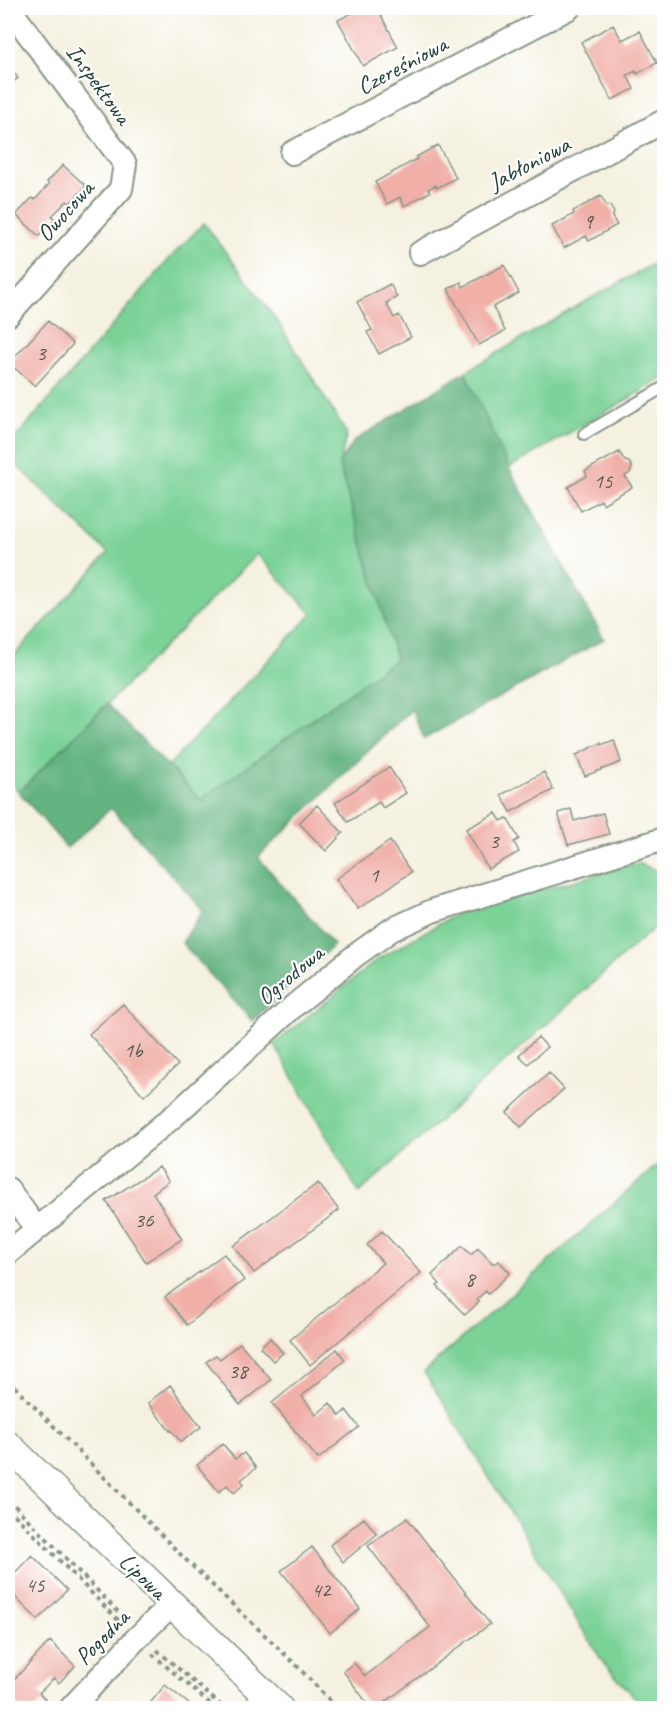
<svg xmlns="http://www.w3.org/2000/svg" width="672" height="1716" font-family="Caveat,sans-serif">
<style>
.green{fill:#7ad297;stroke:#4c8866;stroke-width:1.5}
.forest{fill:#63b480;stroke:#41785a;stroke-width:1.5}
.building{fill:#f0afa7}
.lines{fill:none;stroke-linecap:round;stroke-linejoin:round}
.service-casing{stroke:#8a978a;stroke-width:14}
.minor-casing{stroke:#8a978a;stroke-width:26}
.tertiary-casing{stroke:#8a978a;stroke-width:30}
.path{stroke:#8a978a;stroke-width:4;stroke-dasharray:4.5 4.5;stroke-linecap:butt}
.service{stroke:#fff;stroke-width:10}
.minor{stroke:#fff;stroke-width:22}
.tertiary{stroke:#fff;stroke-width:27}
.labels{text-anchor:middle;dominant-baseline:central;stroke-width:4.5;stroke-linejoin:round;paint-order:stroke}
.number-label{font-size:21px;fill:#535a51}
.street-label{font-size:24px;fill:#1f3d34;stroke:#fff}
</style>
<rect width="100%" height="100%" fill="#fff"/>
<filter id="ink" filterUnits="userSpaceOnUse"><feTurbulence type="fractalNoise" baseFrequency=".0167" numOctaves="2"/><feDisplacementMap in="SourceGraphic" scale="12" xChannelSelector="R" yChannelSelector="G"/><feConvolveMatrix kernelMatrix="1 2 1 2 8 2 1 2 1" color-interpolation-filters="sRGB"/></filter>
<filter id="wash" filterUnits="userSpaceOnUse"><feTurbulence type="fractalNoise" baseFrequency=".008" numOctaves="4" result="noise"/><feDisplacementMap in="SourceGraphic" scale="24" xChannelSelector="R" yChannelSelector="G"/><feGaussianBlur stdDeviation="1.35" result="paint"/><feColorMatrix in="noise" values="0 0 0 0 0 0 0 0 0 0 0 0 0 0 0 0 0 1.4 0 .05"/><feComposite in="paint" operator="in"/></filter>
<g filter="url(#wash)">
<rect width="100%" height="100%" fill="#f5f1e1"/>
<!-- green -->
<path class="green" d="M204 223 278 322 347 434 339 465 396 659 201 800 168 766 312 614 257 554 19 792 8 779V662L108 553 8 457V447L171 257Z
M664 258V378L509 468 465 372 579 305Z
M638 863 663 873 664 876V919L359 1193 274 1044 379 958 460 912Z
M664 1159V1708H645L604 1664 424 1372Z"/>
<!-- forest -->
<path class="forest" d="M465 372 509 468 604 639 424 739 412 709 258 857 334 945 252 1021 182 943 203 910 111 808 67 848 19 792 107 704 201 800 396 659 339 464 354 441Z"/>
<g id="blocks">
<!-- building -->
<path class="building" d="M362 8H377L398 47 363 66 338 20Z
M613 25 622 40 640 31 657 63 637 74 636 71 627 75 634 89 612 100 581 42Z
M8 65 18 78 8 86Z
M438 145 456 178 437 188 436 185 428 189 430 192 404 206 400 197 387 204 375 182 417 159 416 157Z
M63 165 86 186 70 203 67 201 52 216 55 219 39 236 16 215 32 198 35 200 49 184 47 182Z
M601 196 606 205 610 206 614 213 612 217 617 225 589 241 586 236 564 248 552 226 574 214 573 211Z
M504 265 519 293 493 307 505 331 479 345 448 289 461 282 463 287Z
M390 284 397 297 386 303 394 318 399 315 411 337 379 354 367 332 372 330 357 302Z
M48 321 73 344 35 386 9 363Z
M619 452 625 461 629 462 632 467 630 473 625 476 632 487 603 504 601 500 581 511 568 487 587 476 585 471Z
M614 740 621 762 585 776 576 755 601 743V745Z
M389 767 406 793 383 808 379 802 348 822 335 803Z
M544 772 553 790 511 812 501 795Z
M317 805 343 833 326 851 299 823Z
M571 809 574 821 603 813 609 834 568 845 558 813Z
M496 813 501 821 507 818 519 839 514 842 519 852 488 869 466 829Z
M390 841 411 872 358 909 336 879Z
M123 1004 178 1065 144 1096 89 1034Z
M538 1037 547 1047 528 1064 519 1055Z
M549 1073 564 1089 521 1127 507 1112Z
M159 1167 169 1181 153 1193 182 1239 146 1262 106 1201Z
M318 1183 339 1210 254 1273 233 1246Z
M382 1231 421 1273 310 1365 290 1340 383 1263 367 1245Z
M462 1246 471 1255 478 1248 492 1263H496L499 1261 510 1273 488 1294 486 1291 477 1299 479 1302 465 1315 437 1286 440 1284 432 1275Z
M224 1254 244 1280 187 1325 165 1297Z
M270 1338 283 1353 273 1361 260 1347Z
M240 1343 271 1380 240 1405 206 1362 216 1355 220 1359Z
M337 1349 345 1360 302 1396 316 1415 330 1403 340 1416 346 1410 359 1427 318 1459 272 1403Z
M170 1385 201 1427 181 1442 171 1430 170 1431 148 1403Z
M223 1444 235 1459 244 1453 256 1468 241 1480 244 1484 234 1493 227 1485 219 1492 197 1465Z
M364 1518 377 1534 343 1562 330 1545Z
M407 1518 490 1624 377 1708H371L343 1671 354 1663 365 1676 430 1627 368 1546Z
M312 1547 360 1609 330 1633 281 1571Z
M32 1555 67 1590 38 1620 8 1590V1580Z
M50 1641 75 1666 59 1683 54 1678 39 1693 45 1699 35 1708H20L8 1696V1686Z
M165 1685 194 1708H146Z"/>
</g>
</g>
<g filter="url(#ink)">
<use href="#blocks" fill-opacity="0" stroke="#8a978a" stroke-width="1.5"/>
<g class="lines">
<defs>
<path id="service" d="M584 434 664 387"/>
<path id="minor" d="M292 153 569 8
M420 253 664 121
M8 315 121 189 125 164 9 8
M8 1189 36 1228
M8 1253 175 1115 295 1005 356 955 391 930 432 911 664 839
M71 1708 136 1639 172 1604"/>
<path id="tertiary" d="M8 1445 279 1708"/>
</defs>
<!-- service casing -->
<use href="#service" class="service-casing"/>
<!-- minor casing -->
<use href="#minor" class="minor-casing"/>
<!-- tertiary casing -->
<use href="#tertiary" class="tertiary-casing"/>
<!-- path -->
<path class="path" d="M8 1380 184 1558 296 1665 337 1708
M8 1499 126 1620
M8 1508 121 1623
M157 1650 224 1708
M152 1654 215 1708"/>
<!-- service -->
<use href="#service" class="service"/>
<!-- minor -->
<use href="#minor" class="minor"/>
<!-- tertiary -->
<use href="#tertiary" class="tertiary"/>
</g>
</g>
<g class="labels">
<!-- number labels -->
<g class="number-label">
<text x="588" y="221">9</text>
<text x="41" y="353">3</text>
<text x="603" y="481">15</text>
<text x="494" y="841">3</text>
<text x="374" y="875">1</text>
<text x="133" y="1050">1b</text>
<text x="144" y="1220">36</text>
<text x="470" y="1279">8</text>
<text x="238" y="1371">38</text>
<text x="35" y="1585">45</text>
<text x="321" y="1590">42</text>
</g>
<!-- street labels -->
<g class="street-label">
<text transform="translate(402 65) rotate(-28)">Czereśniowa</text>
<text transform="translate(99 84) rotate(54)">Inspektowa</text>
<text transform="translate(529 163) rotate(-28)">Jabłoniowa</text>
<text transform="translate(65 211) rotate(-48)">Owocowa</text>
<text transform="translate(290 975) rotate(-40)">Ogrodowa</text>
<text transform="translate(143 1576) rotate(44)">Lipowa</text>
<text transform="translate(102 1637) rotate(-46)">Pogodna</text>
</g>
</g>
<!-- margin -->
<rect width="672" height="1716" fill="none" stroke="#fff" stroke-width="30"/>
</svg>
